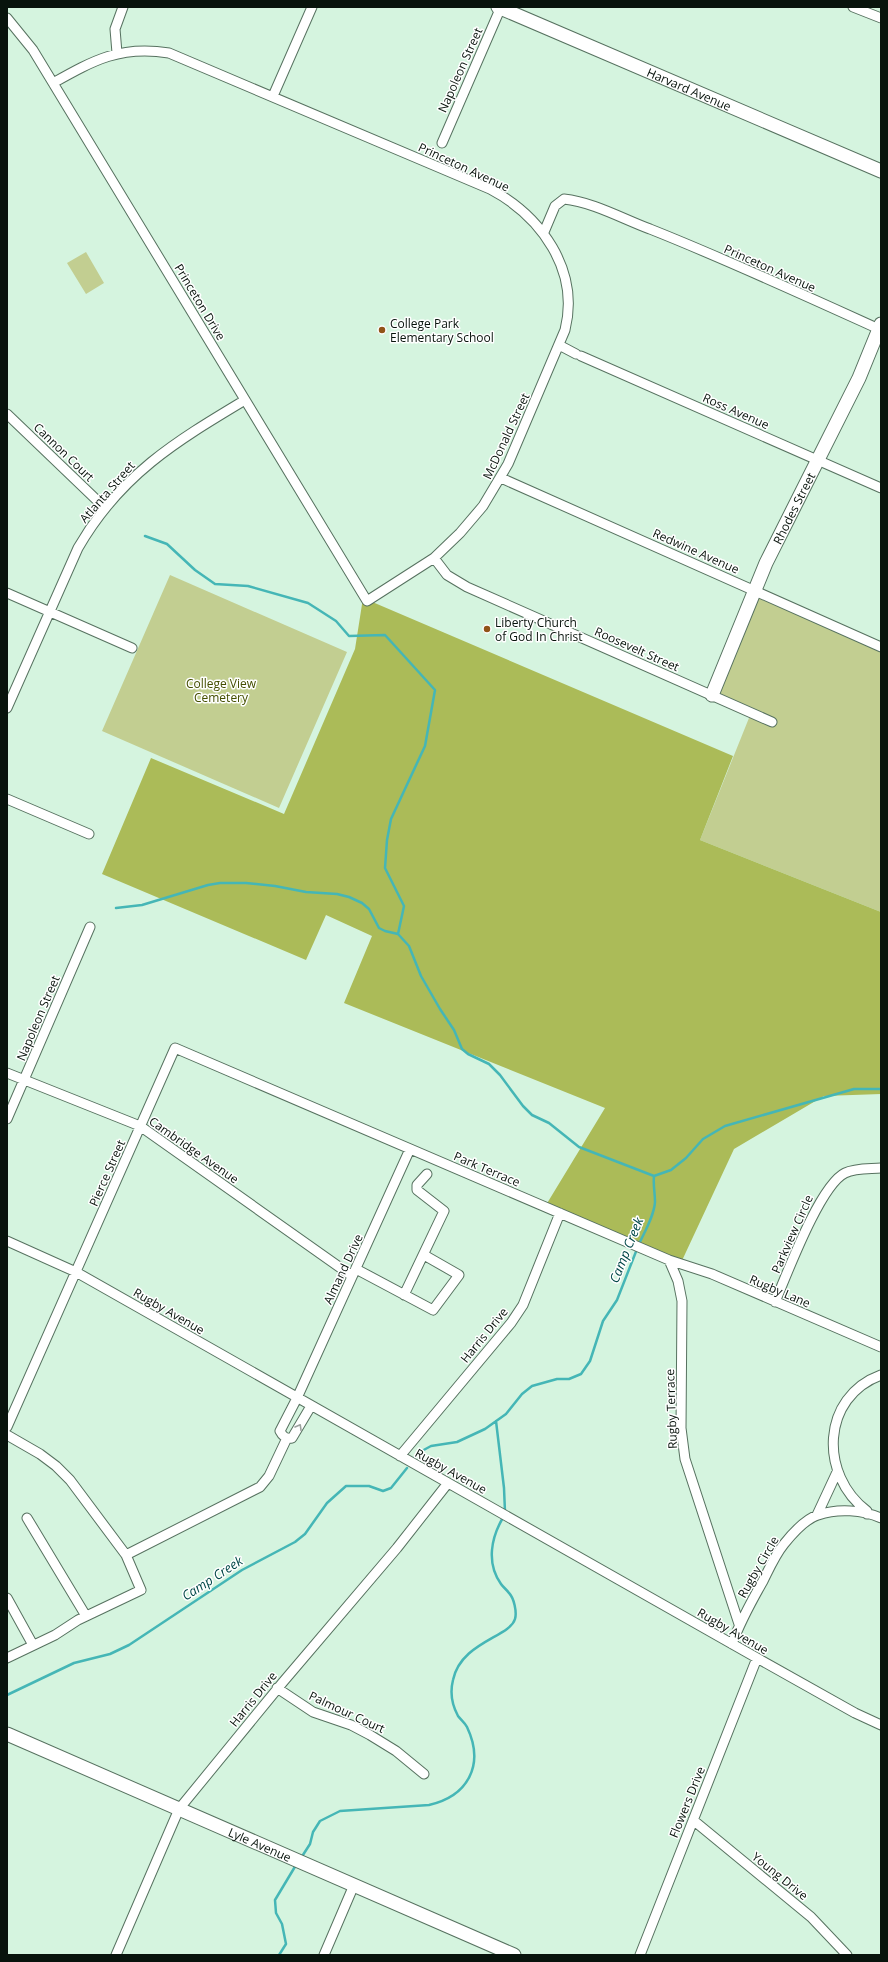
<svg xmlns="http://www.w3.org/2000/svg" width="888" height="1962" font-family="'Open Sans',sans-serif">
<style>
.green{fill:#c2ce91}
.forest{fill:#abbb58}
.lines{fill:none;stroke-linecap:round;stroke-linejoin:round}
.stream{stroke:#45b6b6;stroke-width:2.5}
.street-casing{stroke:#577260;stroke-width:11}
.secondary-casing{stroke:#577260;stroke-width:15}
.street{stroke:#fff;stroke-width:9}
.secondary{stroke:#fff;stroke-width:13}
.oneway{stroke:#9ca19e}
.poi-dot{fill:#915318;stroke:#fff;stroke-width:1.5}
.labels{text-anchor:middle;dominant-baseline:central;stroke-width:3;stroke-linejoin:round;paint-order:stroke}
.street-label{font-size:12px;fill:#08130c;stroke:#fff}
.poi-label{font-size:12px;fill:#08130c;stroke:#fff;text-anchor:start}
.park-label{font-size:12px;fill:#444e00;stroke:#fff}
.water-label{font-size:13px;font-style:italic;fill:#004747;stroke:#fff}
</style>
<rect width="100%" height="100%" fill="#d5f4df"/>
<!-- green -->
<path class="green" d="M86 252 104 283 86 294 67 263Z
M170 575 347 652 279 808 102 731Z
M757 590 881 651V912L700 840 753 708 714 692Z"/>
<!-- forest -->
<path class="forest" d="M363 598 733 756 700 840 881 912V1094L824 1096 734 1149 679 1267 546 1205 605 1108 344 1003 372 936 326 915 306 960 102 874 151 758 284 814 355 649Z"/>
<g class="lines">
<!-- stream -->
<path class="stream" d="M145 536 167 544 195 570 215 584 248 586 308 603 336 621 349 636 385 635 435 690 425 746 391 819 387 840 385 868 404 906 398 934
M116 908 142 905 208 885 220 883H246L275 886 306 892 337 894 349 897 362 903 369 909 379 928 385 931 398 934 409 946 421 976 440 1009 454 1030 462 1049 468 1054 489 1064 500 1075 523 1106 532 1115 549 1123 579 1147 654 1176
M654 1176 671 1170 686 1158 703 1139 725 1126 854 1089H881
M639 1244C645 1231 654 1216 655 1202 655 1193 653 1185 654 1176
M496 1421 504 1488 505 1512
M412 1460 420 1452 431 1446 457 1442 485 1429 506 1414 522 1394 532 1386 557 1379H569L581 1374 590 1361 603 1321 617 1300 637 1249
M7 1695 74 1663 110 1654 129 1645 242 1570 295 1542 305 1534 327 1503 346 1486H369L383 1491 391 1488 407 1468
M301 1858 310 1844 313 1832 320 1821 340 1811 429 1805C468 1796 485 1765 467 1727 465 1723 461 1720 458 1716 452 1705 450 1692 453 1680 461 1642 510 1637 515 1619 517 1612 514 1598 509 1593 507 1590 503 1587 501 1584 486 1563 491 1537 504 1516
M279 1955 286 1944 282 1924 276 1913 275 1900 296 1865"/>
<defs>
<path id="street" d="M853 7 881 18
M7 18 33 50 53 83 367 601 434 558 460 533 483 506 508 464 565 330C580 270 541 216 490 189L169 53C121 45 94 60 53 83
M117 53 115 29 123 7
M273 96 312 7
M442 143 501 7
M544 232 555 206 564 199C593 202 623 219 650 229 728 260 804 295 881 330
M559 345 576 354
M581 356 881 488
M7 414 105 508
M501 478 881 647
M434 558 447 575 467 587 772 722
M7 593 132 648
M7 708 78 548C120 475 175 442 245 400
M7 799 89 834
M7 1073 140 1126 352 1276
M7 1119 90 927
M7 1241 76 1272 757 1658 855 1713 881 1725
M669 1260 678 1281 682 1301 681 1428 685 1459 739 1624
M356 1269 433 1310 459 1275 424 1255
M404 1295 444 1211 417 1190V1185L427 1174
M775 1302C787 1274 820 1185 845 1173 855 1168 869 1169 881 1168
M311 1406 292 1438C286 1439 283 1437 280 1431L297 1398 410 1149
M7 1427 175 1048 669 1260 712 1274 881 1347
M7 1435 40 1454 56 1466 70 1480 126 1555 141 1590 78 1620 55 1635 7 1658
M400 1456 511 1323 523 1305 560 1213
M867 1514V1511C819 1475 821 1397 881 1375
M817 1515 837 1472
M27 1518 86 1616
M126 1555 260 1487 269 1476 287 1438
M7 1598 33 1645
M732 1644C740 1622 751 1602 763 1581 769 1569 775 1555 784 1544 792 1534 805 1519 818 1515 838 1508 863 1510 881 1518
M277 1688 313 1712 351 1725 370 1735 396 1751 424 1774
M693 1820 811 1917 847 1955
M116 1955 179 1809 283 1682 397 1548 448 1483
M324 1955 354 1885
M640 1955 757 1658"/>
<g id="secondary">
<path id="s1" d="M498 7 881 171"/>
<path id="s2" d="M712 695 766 563 859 378 881 324"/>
<path id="s3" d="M7 1734 514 1955"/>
</g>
</defs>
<!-- street casing -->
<use href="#street" class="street-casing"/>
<!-- secondary casing -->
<use href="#secondary" class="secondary-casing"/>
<!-- street -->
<use href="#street" class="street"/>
<!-- secondary -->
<use href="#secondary" class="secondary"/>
</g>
<!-- one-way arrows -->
<defs><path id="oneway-chevron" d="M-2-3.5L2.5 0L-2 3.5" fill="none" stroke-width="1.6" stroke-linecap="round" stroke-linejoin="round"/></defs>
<use class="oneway" href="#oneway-chevron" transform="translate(299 1427) rotate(-60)"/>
<!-- markers -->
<g class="poi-dot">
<circle cx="382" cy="330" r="4"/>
<circle cx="487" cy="629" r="4"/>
</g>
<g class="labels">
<!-- street labels -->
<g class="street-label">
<text transform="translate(460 70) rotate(-66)">Napoleon Street</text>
<text stroke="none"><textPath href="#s1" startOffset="208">Harvard Avenue</textPath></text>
<text transform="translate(464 167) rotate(25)">Princeton Avenue</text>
<text transform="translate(770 268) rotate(24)">Princeton Avenue</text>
<text transform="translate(200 302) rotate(59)">Princeton Drive</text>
<text transform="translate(736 411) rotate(24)">Ross Avenue</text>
<text transform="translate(506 436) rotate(-65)">McDonald Street</text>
<text transform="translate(64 452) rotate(44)">Cannon Court</text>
<text transform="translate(107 492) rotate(-49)">Atlanta Street</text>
<text stroke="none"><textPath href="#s2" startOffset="204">Rhodes Street</textPath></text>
<text transform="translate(696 551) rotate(24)">Redwine Avenue</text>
<text transform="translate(637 649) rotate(24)">Roosevelt Street</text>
<text transform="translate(38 1018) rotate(-67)">Napoleon Street</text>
<text transform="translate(194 1150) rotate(35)">Cambridge Avenue</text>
<text transform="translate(487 1169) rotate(23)">Park Terrace</text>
<text transform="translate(107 1173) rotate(-66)">Pierce Street</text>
<text transform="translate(792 1234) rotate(-66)">Parkview Circle</text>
<text transform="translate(343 1269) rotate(-65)">Almand Drive</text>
<text transform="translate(780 1291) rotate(23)">Rugby Lane</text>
<text transform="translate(169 1311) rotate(30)">Rugby Avenue</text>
<text transform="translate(484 1335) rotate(-51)">Harris Drive</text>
<text transform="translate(671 1409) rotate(-92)">Rugby Terrace</text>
<text transform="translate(451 1471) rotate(29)">Rugby Avenue</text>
<text transform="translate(758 1567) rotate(-60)">Rugby Circle</text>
<text transform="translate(733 1631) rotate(30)">Rugby Avenue</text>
<text transform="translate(253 1699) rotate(-51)">Harris Drive</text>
<text transform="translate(347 1712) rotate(25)">Palmour Court</text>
<text transform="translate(687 1802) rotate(-68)">Flowers Drive</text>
<text stroke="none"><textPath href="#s3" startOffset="276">Lyle Avenue</textPath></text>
<text transform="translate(780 1876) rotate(39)">Young Drive</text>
</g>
<!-- poi labels -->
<g class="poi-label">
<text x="390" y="323">College Park<tspan x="390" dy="14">Elementary School</tspan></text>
<text x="495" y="622">Liberty Church<tspan x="495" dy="14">of God In Christ</tspan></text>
</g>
<!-- park labels -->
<g class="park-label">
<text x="221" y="683">College View<tspan x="221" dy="14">Cemetery</tspan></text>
</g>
<!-- water labels -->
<g class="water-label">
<text transform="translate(626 1250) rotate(-68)">Camp Creek</text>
<text transform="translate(212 1578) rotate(-33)">Camp Creek</text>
</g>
</g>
<!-- border -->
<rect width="888" height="1962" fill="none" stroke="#08130c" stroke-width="16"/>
</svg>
